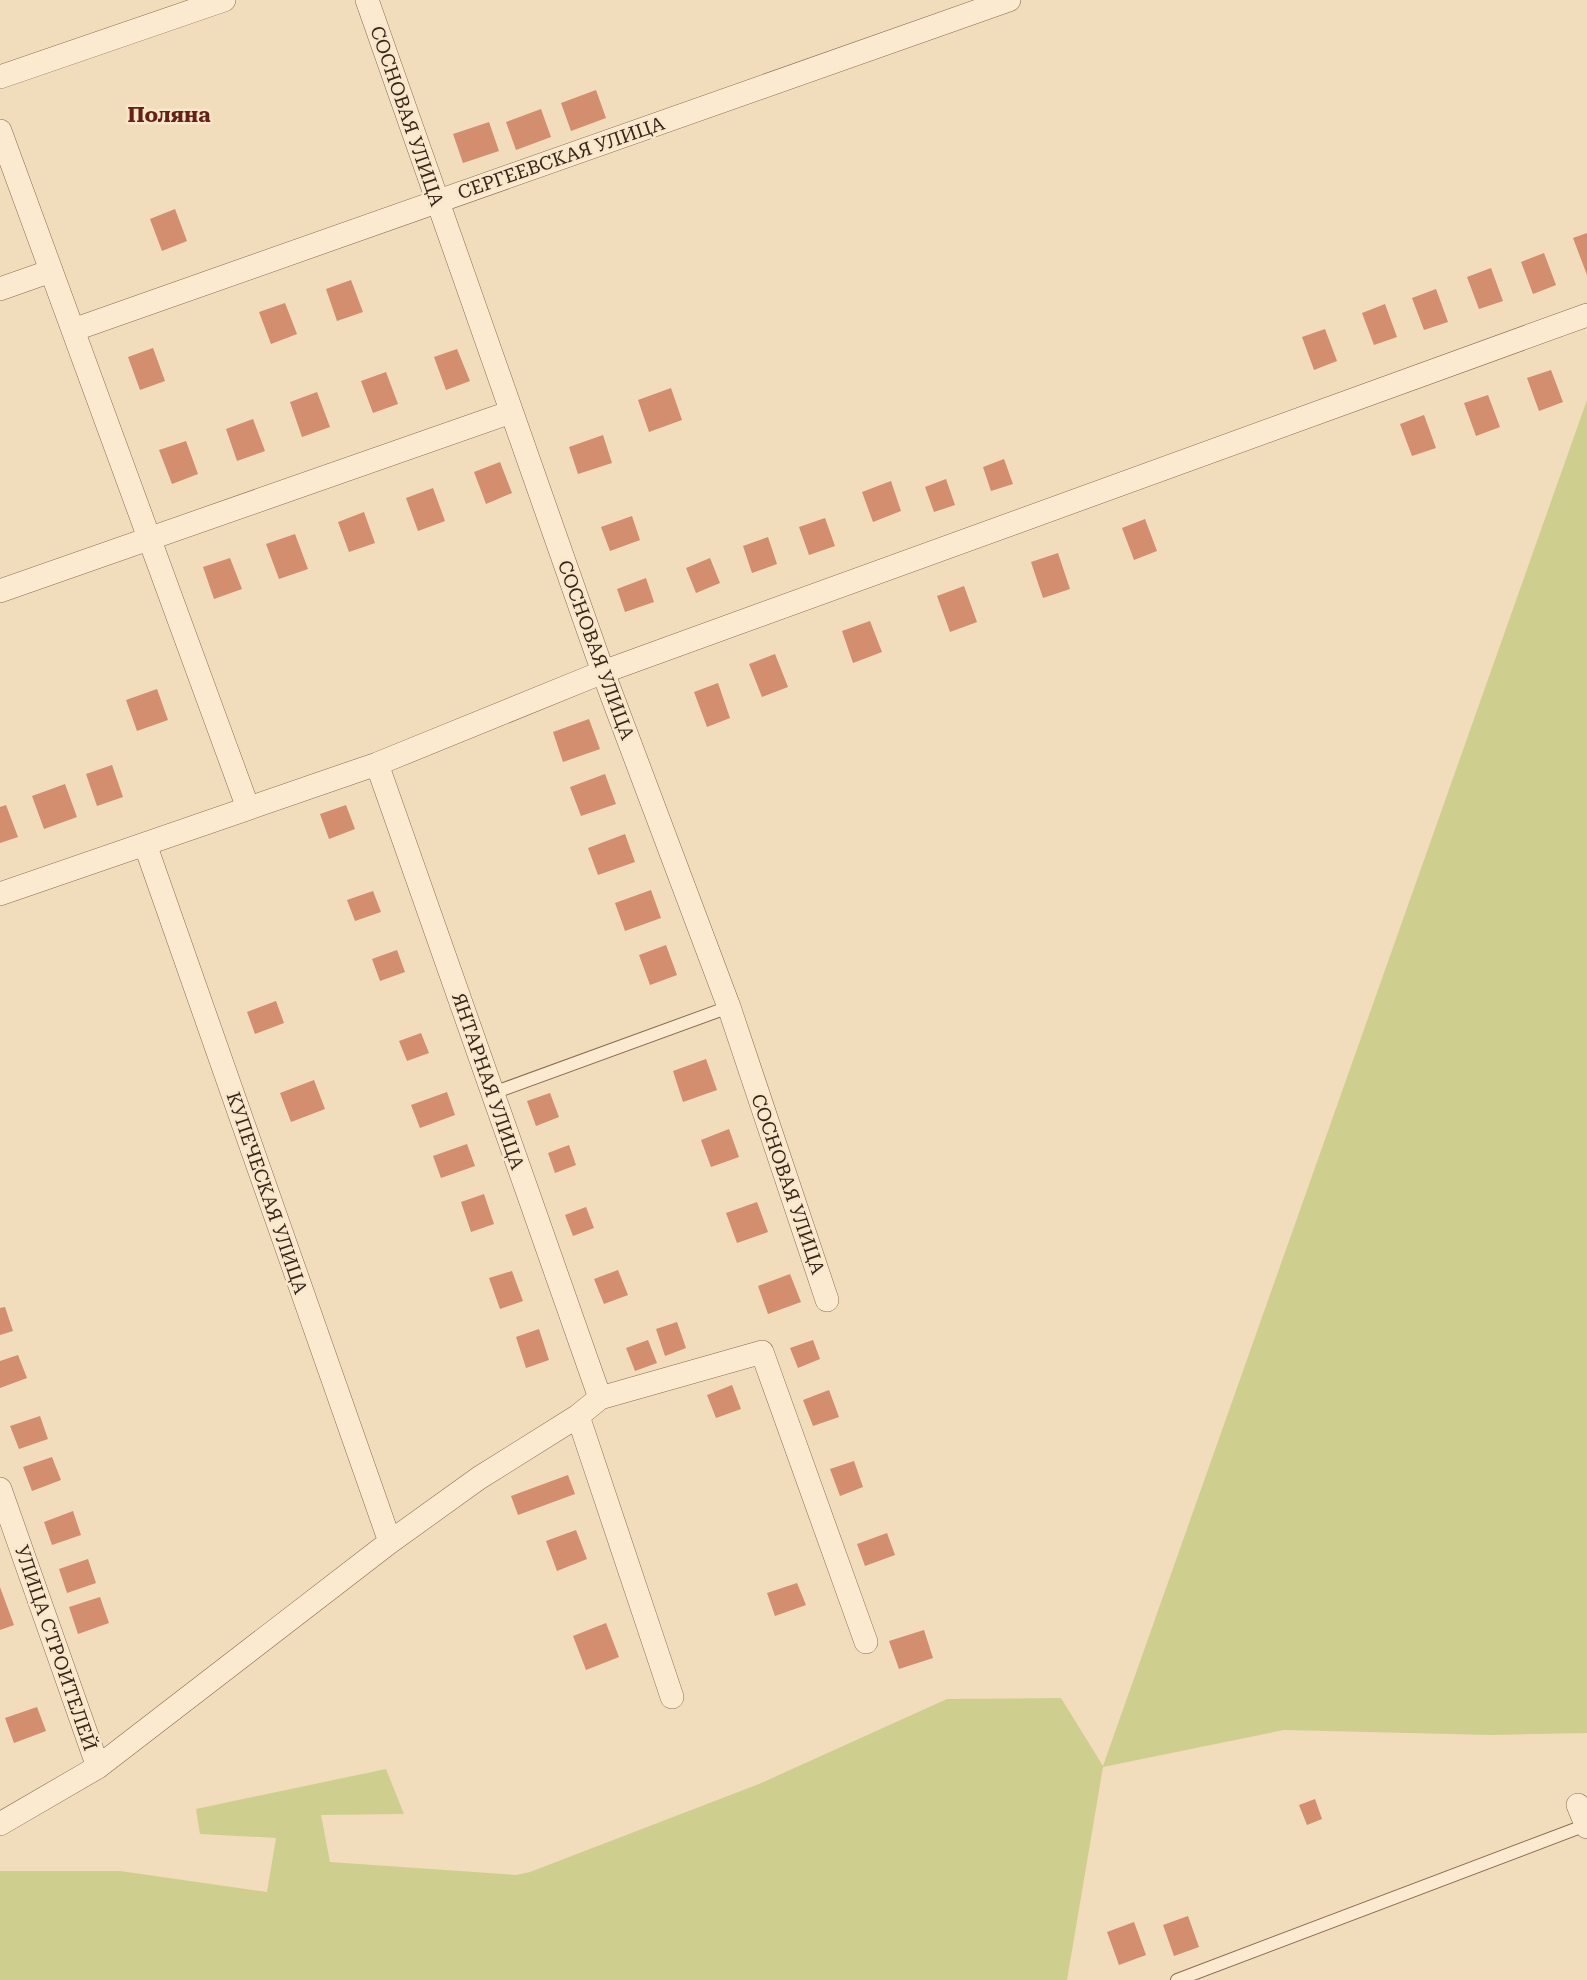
<svg xmlns="http://www.w3.org/2000/svg" width="1587" height="1980" font-family="'Roboto Serif',serif">
<style>
.green{fill:#cecf8f}
.building{fill:#d28e6e}
.lines{fill:none;stroke-linecap:round;stroke-linejoin:round}
.service-casing{stroke:#896b54;stroke-width:14}
.minor-casing{stroke:#896b54;stroke-width:24}
.service{stroke:#fbeacf;stroke-width:12}
.minor{stroke:#fbeacf;stroke-width:23}
.labels{text-anchor:middle;dominant-baseline:central;stroke-width:5;stroke-linejoin:round;paint-order:stroke}
.street-label{font-size:19px;fill:#37251a;stroke:#f8e7cb}
.neighbourhood-label{font-size:21px;font-weight:bold;fill:#672016;stroke:#f8e7cb}
</style>
<rect width="100%" height="100%" fill="#f1dcbb"/>
<!-- green -->
<path class="green" d="M1587 400V1733L1491 1735 1284 1730 1103 1767 1067 1980H0V1871H120L267 1892 276 1838 200 1834 196 1809 386 1769 404 1814 321 1815 330 1862 516 1875 530 1872 759 1784 947 1699 1061 1698 1103 1766Z"/>
<!-- building -->
<path class="building" d="M596 90 606 118 571 131 561 103Z
M541 109 551 137 516 150 506 122Z
M489 122 499 151 463 163 453 134Z
M175 209 187 241 162 251 150 219Z
M1587 233V275L1573 238Z
M1544 253 1556 285 1533 294 1521 262Z
M1491 268 1503 301 1479 309 1467 277Z
M351 280 363 312 337 321 326 289Z
M1436 289 1448 322 1424 330 1412 298Z
M285 303 297 334 271 344 259 312Z
M1385 304 1397 337 1374 345 1362 313Z
M1325 329 1337 361 1314 370 1302 337Z
M153 348 165 381 140 390 128 357Z
M457 349 470 381 446 390 434 357Z
M1551 370 1563 402 1539 411 1527 378Z
M386 372 398 404 373 413 361 381Z
M671 388 682 420 649 432 638 400Z
M317 392 330 427 302 437 290 402Z
M1488 395 1500 427 1476 436 1464 403Z
M1424 415 1436 448 1412 456 1400 424Z
M253 419 265 451 237 461 226 429Z
M603 435 612 463 578 474 569 447Z
M186 441 198 474 172 484 159 450Z
M1004 459 1013 484 991 491 983 467Z
M500 462 512 493 486 504 474 472Z
M946 479 955 505 934 512 925 487Z
M891 481 901 511 873 522 862 492Z
M433 488 445 521 418 531 406 498Z
M364 512 375 543 349 552 338 522Z
M632 516 640 540 610 551 601 527Z
M825 518 835 546 809 555 799 527Z
M1145 519 1157 551 1134 560 1122 528Z
M295 534 308 569 279 579 266 544Z
M768 537 777 564 752 573 743 546Z
M1058 553 1070 589 1043 598 1031 562Z
M230 558 242 589 214 599 203 567Z
M710 558 720 583 696 593 686 568Z
M646 578 654 602 625 612 617 589Z
M964 586 977 622 950 632 937 596Z
M870 621 882 652 853 663 842 631Z
M775 654 788 687 762 697 749 664Z
M718 683 730 718 707 727 694 692Z
M157 689 168 720 137 731 126 700Z
M589 719 600 749 563 762 553 732Z
M112 765 123 797 97 806 86 774Z
M605 774 616 804 581 816 570 787Z
M65 784 77 817 44 829 32 796Z
M6 805 18 837 0 843V807Z
M346 805 355 829 329 839 320 814Z
M625 834 635 862 598 875 588 848Z
M651 890 661 918 625 931 615 903Z
M373 891 381 912 355 921 347 900Z
M666 945 677 975 650 985 639 955Z
M397 950 405 972 380 981 372 959Z
M276 1001 284 1023 255 1034 247 1012Z
M421 1033 429 1053 407 1061 399 1041Z
M706 1059 717 1090 683 1102 673 1071Z
M314 1080 325 1109 291 1122 280 1093Z
M447 1092 455 1115 420 1128 411 1105Z
M550 1093 559 1117 536 1126 527 1101Z
M729 1129 739 1157 711 1167 701 1140Z
M467 1144 475 1166 441 1178 433 1156Z
M569 1145 576 1165 555 1173 548 1153Z
M484 1194 494 1224 471 1232 461 1202Z
M757 1202 768 1232 737 1243 726 1213Z
M586 1207 594 1228 573 1236 565 1215Z
M618 1270 628 1295 604 1304 594 1279Z
M512 1271 523 1301 500 1309 489 1278Z
M790 1274 801 1302 768 1314 758 1286Z
M5 1307 13 1331 0 1335V1308Z
M677 1322 686 1348 665 1356 656 1329Z
M539 1329 549 1360 526 1368 516 1337Z
M648 1340 657 1363 635 1371 626 1348Z
M813 1340 820 1359 798 1368 790 1348Z
M18 1355 27 1378 0 1388V1361Z
M732 1385 741 1409 716 1418 707 1395Z
M829 1390 839 1417 813 1426 803 1400Z
M40 1416 48 1439 19 1449 10 1426Z
M52 1457 61 1480 32 1491 23 1467Z
M854 1461 863 1487 840 1496 830 1469Z
M568 1475 575 1494 518 1515 511 1496Z
M73 1511 81 1535 52 1545 44 1522Z
M576 1530 587 1559 557 1571 546 1541Z
M887 1533 895 1555 865 1566 857 1544Z
M88 1559 96 1583 67 1593 59 1569Z
M797 1583 806 1605 775 1616 767 1593Z
M0 1587 14 1625 0 1630Z
M100 1597 109 1623 78 1634 69 1607Z
M606 1623 619 1657 586 1670 573 1636Z
M924 1630 933 1658 899 1669 889 1641Z
M37 1707 46 1731 14 1743 5 1718Z
M1315 1799 1322 1819 1307 1825 1299 1805Z
M1188 1916 1199 1947 1174 1956 1163 1925Z
M1134 1922 1146 1955 1119 1965 1107 1932Z"/>
<g class="lines">
<defs>
<path id="service" d="M493 1093 729 1007
M1177 1980 1586 1825"/>
<path id="minor" d="M367 0 603 672 729 1007 827 1300
M0 77 224 0
M0 131 248 808
M0 289 51 271
M73 330 1009 0
M0 591 511 412
M377 764 600 1398
M145 844 390 1542
M0 894 377 764 603 672 1587 315
M578 1416 672 1697
M0 1489 98 1767
M1578 1805 1587 1827
M0 1824 98 1767 390 1542 479 1478 578 1416 600 1398 762 1352 866 1642"/>
</defs>
<!-- service casing -->
<use href="#service" class="service-casing"/>
<!-- minor casing -->
<use href="#minor" class="minor-casing"/>
<!-- service -->
<use href="#service" class="service"/>
<!-- minor -->
<use href="#minor" class="minor"/>
</g>
<g class="labels">
<!-- street labels -->
<g class="street-label">
<text transform="translate(407 116) rotate(71)">СОСНОВАЯ УЛИЦА</text>
<text transform="translate(561 158) rotate(-19)">СЕРГЕЕВСКАЯ УЛИЦА</text>
<text transform="translate(596 650) rotate(70)">СОСНОВАЯ УЛИЦА</text>
<text transform="translate(488 1081) rotate(71)">ЯНТАРНАЯ УЛИЦА</text>
<text transform="translate(788 1184) rotate(71)">СОСНОВАЯ УЛИЦА</text>
<text transform="translate(267 1193) rotate(71)">КУПЕЧЕСКАЯ УЛИЦА</text>
<text transform="translate(56 1648) rotate(71)">УЛИЦА СТРОИТЕЛЕЙ</text>
</g>
<!-- neighbourhood labels -->
<g class="neighbourhood-label">
<text x="169" y="115">Поляна</text>
</g>
</g>
</svg>
